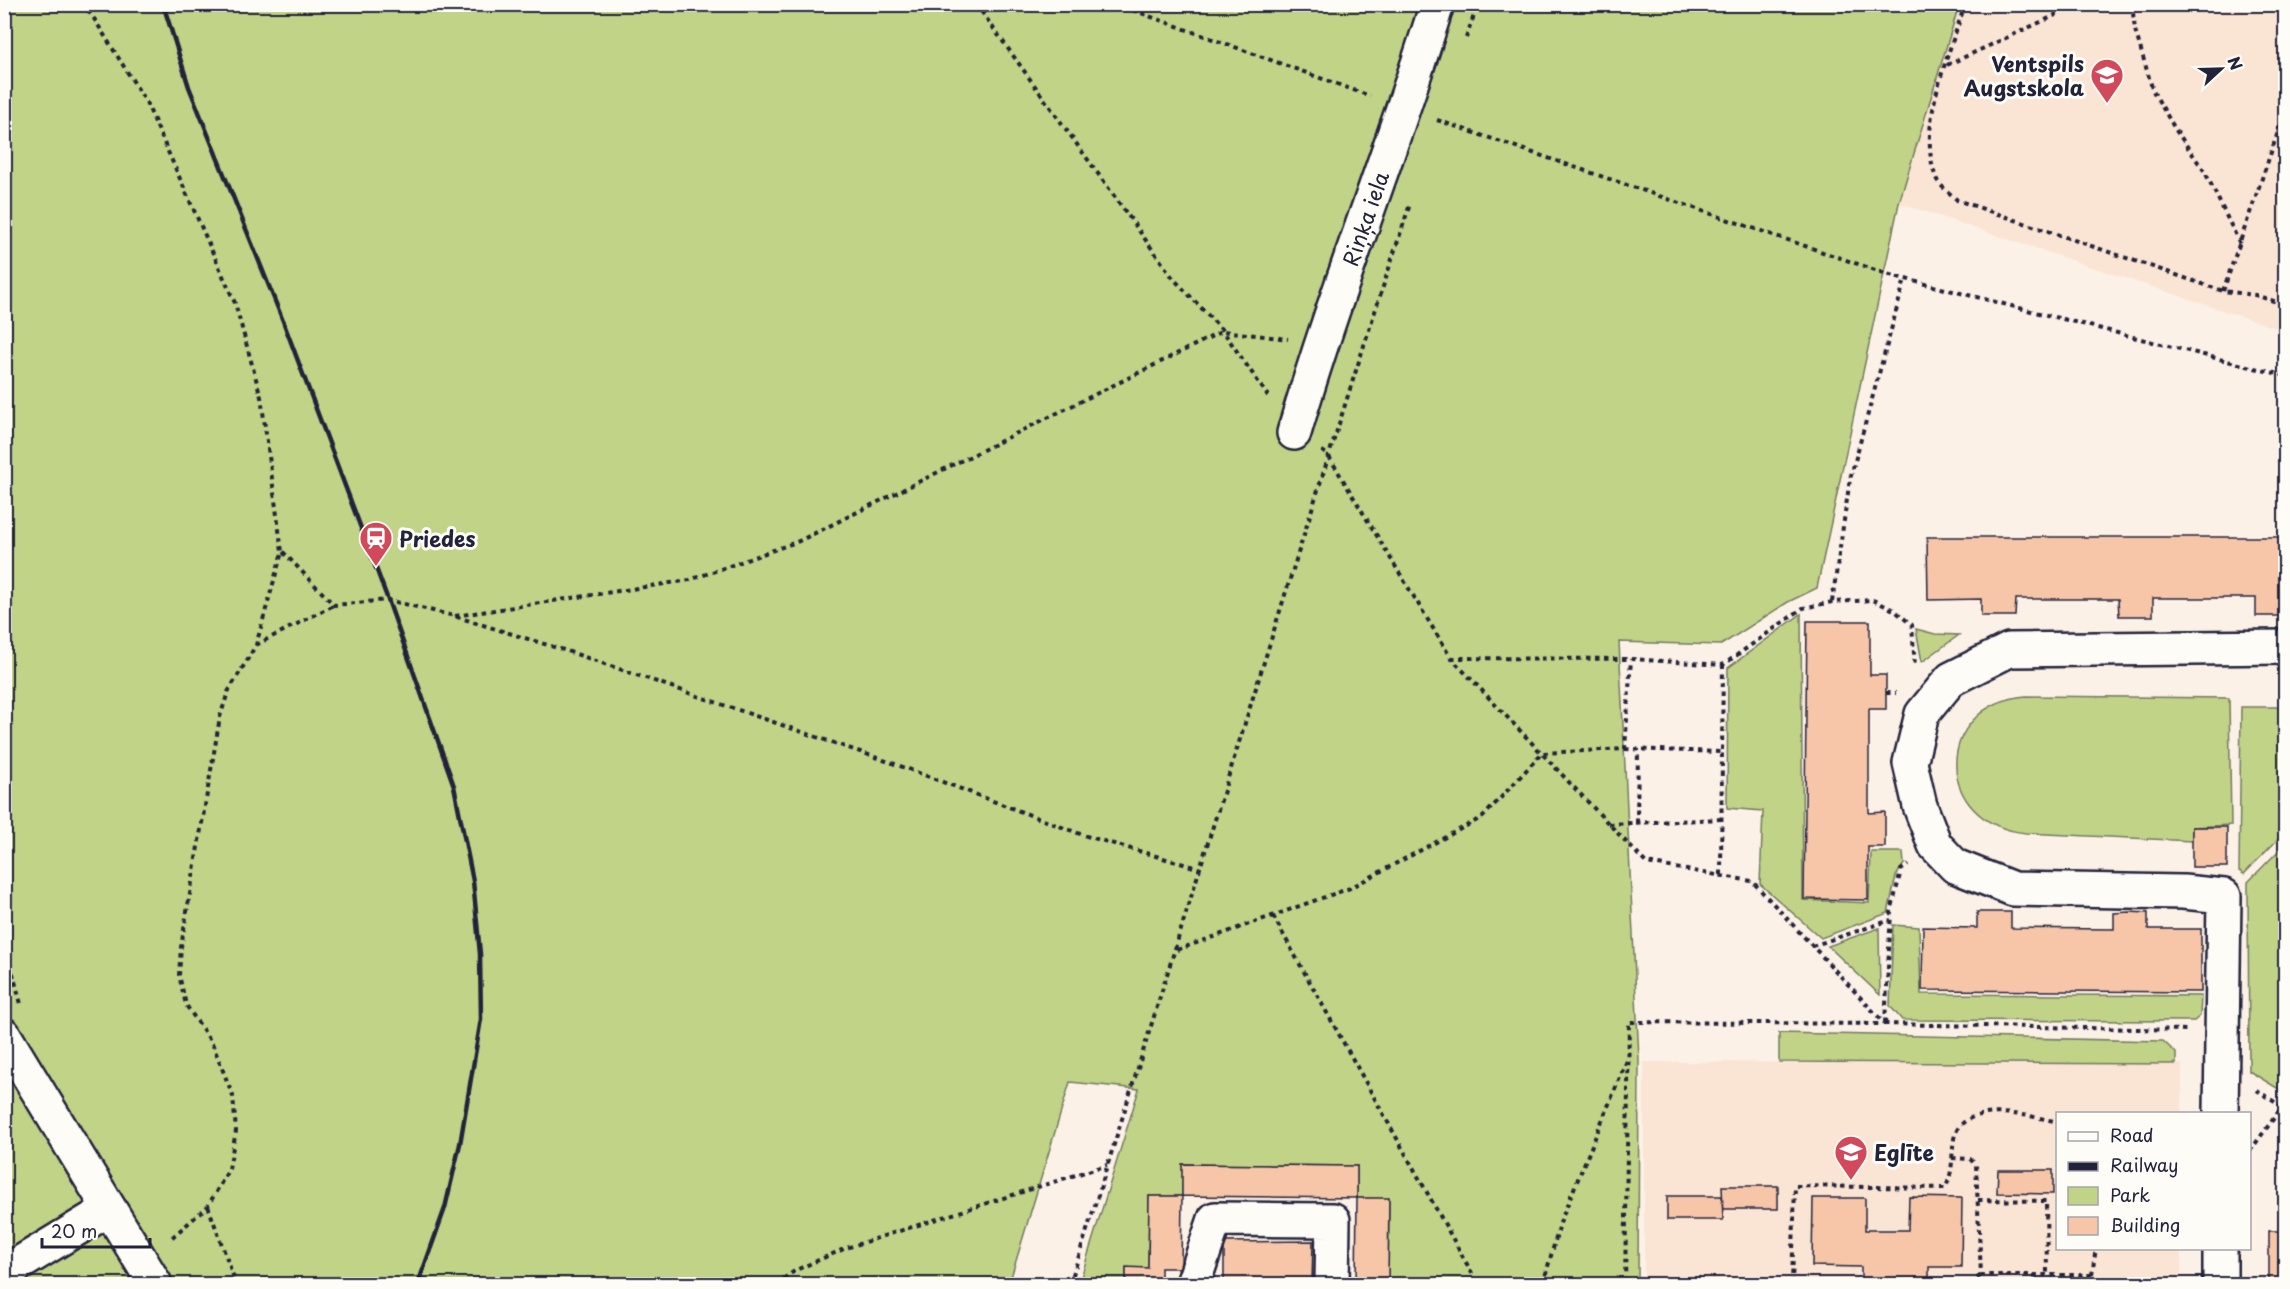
<svg xmlns="http://www.w3.org/2000/svg" width="2290" height="1289" font-family="'Playpen Sans',sans-serif">
<style>
.built{fill:#fae4d4}
.green{fill:#c1d387;stroke:#727a61;stroke-width:1.5}
.building{fill:#f7c5a8;stroke:#22223b;stroke-width:1.5}
.lines{fill:none;stroke-linecap:round;stroke-linejoin:round}
.minor-casing{stroke:#22223b;stroke-width:38}
.path{stroke:#22223b;stroke-width:4;stroke-dasharray:4.5 4.5;stroke-linecap:butt}
.minor{stroke:#fdfcf7;stroke-width:33}
.rail{stroke:#22223b;stroke-width:4.5}
.labels{text-anchor:middle;dominant-baseline:central;stroke-width:6;stroke-linejoin:round;paint-order:stroke}
.poi-label{font-size:21px;font-weight:bold;fill:#22223b;stroke:#fdfcf7;text-anchor:start}
.street-label{font-size:21px;fill:#22223b;stroke:#fdfcf7}
</style>
<rect width="100%" height="100%" fill="#fcf1e7"/>
<filter id="ink" filterUnits="userSpaceOnUse"><feTurbulence type="fractalNoise" baseFrequency=".0167" numOctaves="2"/><feDisplacementMap in="SourceGraphic" scale="12" xChannelSelector="R" yChannelSelector="G"/><feConvolveMatrix kernelMatrix="1 2 1 2 8 2 1 2 1" color-interpolation-filters="sRGB"/></filter>
<g filter="url(#ink)">
<!-- built -->
<path class="built" d="M1959 5H2285V331L1899 203Z
M1644 1062 2182 1064V1113L2058 1114V1248L2181 1249V1284H1644Z"/>
<!-- green -->
<path class="green" d="M5 5H1959L1899 203 1817 588 1788 602 1721 645 1619 642 1639 1059 1638 1284H1388L1389 1199 1357 1198V1166L1183 1164 1182 1196H1149L1148 1268H1126V1284H1079L1139 1089 1070 1082 1009 1284H5Z
M1801 614 1803 900 1869 903 1871 852H1903L1904 864 1896 876 1888 913 1821 938 1760 884 1763 811 1727 808 1728 668Z
M1916 629 1935 634 1959 635 1922 662Z
M2026 696 2229 698 2231 825 2192 827V841L2026 833C1933 824 1932 705 2026 696Z
M2241 707H2286L2285 832 2244 874 2239 871Z
M2285 844V1089L2277 1088 2249 1071 2248 882Z
M1893 925 1919 927 1921 994 2201 996 2200 1016 2194 1021 1902 1020 1890 1006Z
M1879 928 1880 995 1828 946Z
M1779 1033 2163 1041 2176 1053V1064L1779 1062Z"/>
<!-- building -->
<path class="building" d="M1927 537H2286V616H2256V598H2153V616H2119L2118 599H2016L2015 616H1981V599L1928 600Z
M1807 621H1870V675H1886V709H1869V813L1885 812V847H1868V900L1804 899Z
M2192 827H2227V867H2192Z
M1977 912H2011V928L2114 929V913L2129 912 2148 913V929H2201V992L1922 990 1923 927 1977 928Z
M1182 1164 1357 1166V1198L1182 1196Z
M1998 1170H2053V1194L1997 1193Z
M1722 1186H1778V1209H1723Z
M1149 1196H1182L1181 1268H1161V1284H1126V1267L1148 1268Z
M1667 1196H1722L1723 1220H1667Z
M1909 1197 1962 1198 1961 1267H1929V1284H1861V1267L1812 1266 1813 1198H1865V1230H1908Z
M1357 1198H1389L1388 1284H1356Z
M2269 1231H2286V1284H2269Z
M1313 1241 1312 1284H1224V1242Z"/>
<g class="lines">
<defs>
<g id="minor">
<path id="s1" d="M1294 433C1336 288 1393 149 1437 4"/>
<path d="M4 1035 155 1284"/>
<path d="M2221 1114 2224 896 2183 892 2013 889 1955 866 1935 845 1920 806 1910 763 1922 714 1951 679 2009 650 2286 647"/>
<path d="M4 1273 109 1209"/>
<path d="M1193 1284 1215 1219 1333 1220 1332 1284"/>
<path d="M2220 1284V1248"/>
</g>
</defs>
<!-- minor casing -->
<use href="#minor" class="minor-casing"/>
<!-- path -->
<path class="path" d="M82 4 93 17 146 102 235 303 261 397 282 552 256 645 228 692 220 717 181 947 179 975 186 1005 212 1043 233 1096 236 1131 229 1169 208 1206 169 1240
M976 4 1173 278 1223 331 1268 396
M1116 4 1370 96
M1965 4C1949 56 1915 128 1937 180 1941 187 1951 194 1957 200L2223 291 2255 295 2286 305
M2132 4 2135 30 2153 91 2175 129 2205 172 2240 244
M1466 38 1478 4
M1947 65 2054 16 2064 4
M1437 120 1890 275 2286 376
M2223 291 2286 109
M1322 451 1328 455 1451 658 1646 863 1752 881 1885 1024 1629 1022 1625 1284
M283 552 334 605 388 600 454 616 567 651 895 764 1083 835 1201 869
M1832 602 1850 479 1905 279
M455 616 690 580 799 541 1223 331 1288 339
M256 645 334 605
M1451 658 1631 659 1723 665 1803 608 1832 602 1873 600 1894 610 1912 625 1915 667
M1886 693H1896
M1625 749 1722 752 1723 665
M1637 823 1638 749
M1609 824 1721 819
M1721 875 1722 752
M1273 916 1478 1284
M1812 946 1891 920
M1177 950 1350 888 1483 817 1542 753 1625 749 1631 659
M4 957 12 970 21 1004
M1885 1023 1891 912 1901 870 1908 865
M1884 1024 2188 1030
M2250 1151 2282 1107 2257 1090
M1952 1158 1970 1159 1976 1165 1981 1275H2092
M1978 1200 2046 1201 2047 1274
M208 1206 236 1284
M2035 1274V1284
M776 1284 796 1270 846 1248 1107 1165
M1070 1284C1184 925 1292 563 1410 204
M1543 1284 1561 1220 1628 1058
M1792 1284 1795 1186 1945 1188C1954 1173 1951 1156 1954 1139 1961 1099 2032 1116 2058 1122
M1970 1284 1981 1275
M2094 1284 2092 1275 2096 1248"/>
<!-- minor -->
<use href="#minor" class="minor"/>
<!-- rail -->
<path class="rail" d="M163 4 189 87 283 321 388 600 454 786 473 881 480 954 481 1019 460 1144 445 1208 418 1284"/>
</g>
</g>
<!-- icons -->
<defs>
<symbol id="university-pin" viewBox="-11 -11 22 30"><path d="M0 17L-7.5 6A9.5 9.5 0 1 1 7.5 6Z" fill="#d1495b" stroke="#fdfcf7"/><path d="M0-5L7-2L0 1L-7-2ZM-4 1L0 2.5L4 1V4Q0 6-4 4Z" fill="#fff"/></symbol>
<symbol id="station-pin" viewBox="-11 -11 22 30"><path d="M0 17L-7.5 6A9.5 9.5 0 1 1 7.5 6Z" fill="#d1495b" stroke="#fdfcf7"/><path d="M-3-6H3Q5-6 5-4V2Q5 4 3 4L4.5 6H3L1.5 4h-3L-3 6H-4.5L-3 4Q-5 4-5 2V-4Q-5-6-3-6ZM-3.5-4v3h7v-3ZM-3.5 1v1.5H-2V1ZM2 1v1.5H3.5V1Z" fill="#fff"/></symbol>
<symbol id="school-pin" viewBox="-11 -11 22 30"><path d="M0 17L-7.5 6A9.5 9.5 0 1 1 7.5 6Z" fill="#d1495b" stroke="#fdfcf7"/><path d="M0-5L7-2L0 1L-7-2ZM-4 1L0 2.5L4 1V4Q0 6-4 4Z" fill="#fff"/></symbol>
</defs>
<g fill-rule="evenodd">
<use href="#university-pin" x="2088" y="56" width="38" height="52"/>
<use href="#station-pin" x="357" y="519" width="38" height="52"/>
<use href="#school-pin" x="1832" y="1133" width="38" height="52"/>
</g>
<g class="labels">
<!-- poi labels -->
<g class="poi-label">
<text x="2084" y="63" text-anchor="end">Ventspils<tspan x="2084" dy="24">Augstskola</tspan></text>
<text x="399" y="538">Priedes</text>
<text x="1874" y="1152">Eglīte</text>
</g>
<!-- street labels -->
<g class="street-label">
<text stroke="none"><textPath href="#s1" startOffset="226">Riņķa iela</textPath></text>
</g>
</g>
<!-- margin -->
<rect width="2290" height="1289" fill="none" stroke="#fdfcf7" stroke-width="24"/>
<rect x="12" y="12" width="2266" height="1265" fill="none" stroke="#22223b" stroke-width="2" filter="url(#ink)"/>
<!-- legend -->
<rect x="2056" y="1112" width="195" height="138" fill="#fdfcf7" stroke="#a5a5ac" stroke-width="1.5"/>
<rect x="2068" y="1132" width="30" height="9" fill="#fdfcf7" stroke="#a5a5ac" stroke-width="1.5"/>
<text x="2110" y="1142" font-size="18" fill="#22223b">Road</text>
<rect x="2068" y="1162" width="30" height="9" fill="#22223b" stroke="#a5a5ac" stroke-width="1.5"/>
<text x="2110" y="1172" font-size="18" fill="#22223b">Railway</text>
<rect x="2068" y="1187" width="30" height="18" fill="#c1d387" stroke="#a5a5ac" stroke-width="1.5"/>
<text x="2110" y="1202" font-size="18" fill="#22223b">Park</text>
<rect x="2068" y="1217" width="30" height="18" fill="#f7c5a8" stroke="#a5a5ac" stroke-width="1.5"/>
<text x="2110" y="1232" font-size="18" fill="#22223b">Building</text>
<!-- north arrow -->
<g transform="translate(2221 69) rotate(68)" stroke="#fdfcf7" stroke-width="4.5" paint-order="stroke">
<path d="M0-4.5L10 22L0 15L-10 22Z" fill="#22223b"/>
<text y="-9" font-size="16" font-weight="bold" text-anchor="middle" fill="#22223b">N</text>
</g>
<!-- scale -->
<path d="M42 1238v9h108v-9" fill="none" stroke="#22223b" stroke-width="3"/>
<text x="51" y="1238" font-size="18" fill="#22223b" stroke="#fdfcf7" stroke-width="4.5" paint-order="stroke">20 m</text>
</svg>
